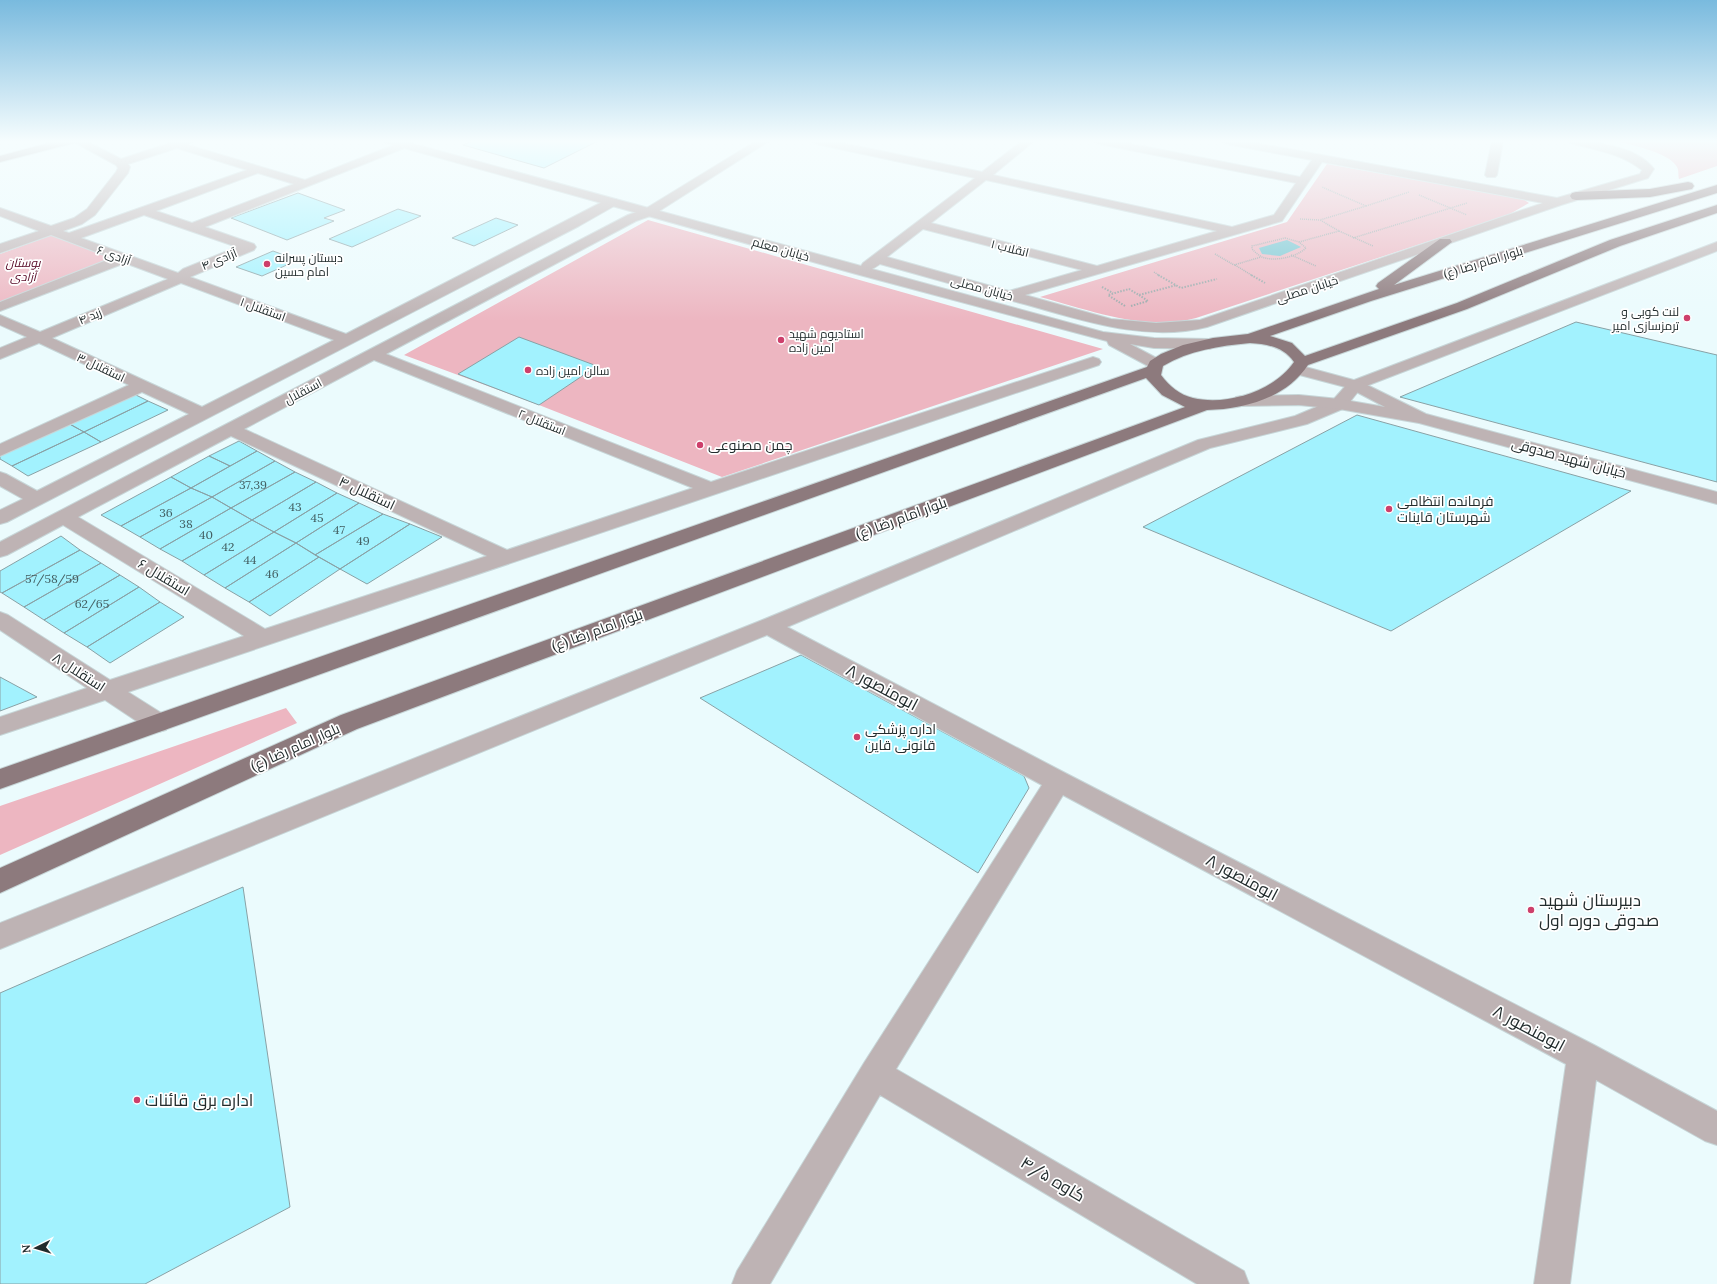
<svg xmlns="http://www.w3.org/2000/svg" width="1717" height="1284" font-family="Lora,Cairo,serif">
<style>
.green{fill:#edb6c1}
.water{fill:#74c3cf}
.building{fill:#a2f2fe;stroke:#89a1a5}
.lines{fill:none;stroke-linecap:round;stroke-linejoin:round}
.minor-casing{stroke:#c7d6d8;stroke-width:2}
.tertiary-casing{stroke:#c7d6d8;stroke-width:2}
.secondary-casing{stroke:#c7d6d8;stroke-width:2}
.primary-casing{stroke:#c7d6d8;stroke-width:2}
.path-far1{stroke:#9ca9ab;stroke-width:1.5;stroke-dasharray:1 1;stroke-linecap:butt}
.path{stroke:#9ca9ab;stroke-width:2;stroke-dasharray:1.5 1.5;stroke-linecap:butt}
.minor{fill:#beb3b4;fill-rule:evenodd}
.tertiary{fill:#beb3b4;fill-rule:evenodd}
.secondary{fill:#a19194;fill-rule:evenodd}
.primary{fill:#8d7a7d;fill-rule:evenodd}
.poi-dot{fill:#cd3f6b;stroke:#fff;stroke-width:1.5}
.labels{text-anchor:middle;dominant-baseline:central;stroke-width:3.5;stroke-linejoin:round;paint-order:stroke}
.far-street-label{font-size:12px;fill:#222c2d;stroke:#fff}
.far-poi-label{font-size:12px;fill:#222c2d;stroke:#fff;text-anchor:start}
.far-park-label{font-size:12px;font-style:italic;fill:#540523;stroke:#fff}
.number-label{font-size:12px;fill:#425e61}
.poi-label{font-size:14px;fill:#222c2d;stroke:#fff;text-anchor:start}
.street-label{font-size:14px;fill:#222c2d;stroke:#fff}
.near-street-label{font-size:17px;fill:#222c2d;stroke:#fff}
.near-poi-label{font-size:17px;fill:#222c2d;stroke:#fff;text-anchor:start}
</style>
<rect width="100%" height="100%" fill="#ebfbfd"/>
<!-- green -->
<path class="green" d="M1615 141 1717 142V166L1679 179C1678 176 1679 170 1677 167 1669 152 1631 145 1615 141Z
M1327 164 1523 199 1529 203 1508 215 1196 318C1186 320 1176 323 1166 323 1123 323 1081 308 1040 297L1287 222Z
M648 220 1103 349 722 477 539 405 404 355Z
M52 235 116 257 0 302V254Z
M286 708 297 723 0 855V806Z"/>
<!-- water -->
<path class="water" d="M1287 240 1301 247 1280 256 1262 254 1259 248Z"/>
<!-- building -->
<path class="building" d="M473 141H598L544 168 463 145Z
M298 193 345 210 324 218 334 221 287 240 231 218Z
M398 209 421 216 352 247 329 239Z
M496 218 518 225 474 246 452 238Z
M273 251 298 260 262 276 236 267Z
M1576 322 1717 355V482L1400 397Z
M519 337 597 366 539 405 458 374Z
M130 392 148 401 84 432 66 422Z
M148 401 168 410 101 442 84 432Z
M1357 415 1631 491 1391 631 1143 527Z
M66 422 84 432 12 466 0 459V454Z
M84 432 101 442 28 476 12 466Z
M239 441 257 451 230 466 209 456Z
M257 451 275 461 212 497 191 488Z
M209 456 230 466 191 488 171 477Z
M275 461 295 472 231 508 212 497Z
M295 472 316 482 252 520 231 508Z
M171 477 191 488 121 526 101 515Z
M316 482 337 493 274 532 252 520Z
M191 488 212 497 140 537 121 526Z
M337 493 359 503 296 543 274 532Z
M212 497 231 508 160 549 140 537Z
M359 503 383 514 315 555 296 543Z
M231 508 252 520 182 561 160 549Z
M383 514 410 524 340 569 315 555Z
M252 520 274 532 204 575 182 561Z
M410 524 442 537 367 584 340 569Z
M274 532 296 543 225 588 204 575Z
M61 536 80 550 2 593 0 592V571Z
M296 543 319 557 249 602 225 588Z
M80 550 101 563 24 607 2 593Z
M319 557 340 569 270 616 249 602Z
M101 563 120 575 44 620 24 607Z
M120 575 139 587 64 633 44 620Z
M139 587 160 602 87 647 64 633Z
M160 602 184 617 110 663 87 647Z
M801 655 1024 776 1029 788 978 873 700 698Z
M0 677 37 697 0 711Z
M243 887 290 1207 145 1284H0V993Z"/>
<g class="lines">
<defs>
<path id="minor" d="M72 141H86L121 159 176 141H193L188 145 305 180 399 143H407L409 145 407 147 205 227 254 244 256 247 254 250 190 277 346 334 608 199H616L618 202 616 205 579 226 7 522 0 524V510L23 499 0 486V472L6 474 37 491 189 414 142 392 0 456V444L129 385 39 343 0 359V348L27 337 0 325V315L40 332 168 279 125 263 0 311V302L112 258 51 235 0 253V244L39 231 0 216V208L51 226 74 218 87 209 116 172 118 168 116 165ZM177 148 247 170 69 233 63 231 82 224 95 215 128 173 130 167 128 164ZM258 173 294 184 192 223 156 211ZM144 215 237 247 183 269 178 273 81 238ZM181 283 334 340 202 407 52 338Z
M756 141H769L653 215 636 221 386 354 711 482 1087 359 1093 357 1099 359 1101 362 1099 365 128 692 166 716 170 723 166 730 158 732 150 730 105 700 0 735V717L87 688 0 630V612L8 615 110 680 244 636 63 525 7 555 0 557V542L628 215 645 209ZM374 360 693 488 507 550 244 429ZM231 436 487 556 265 629 78 517Z
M811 141H833L982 172 1022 141H1034L993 175 1232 227 1274 215 1296 183 1099 144 1094 141H1117L1300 177 1312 160 1226 144 1221 141H1245L1557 198 1640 174 1642 170C1620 153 1596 150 1570 143L1569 141C1594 141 1637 146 1654 169L1648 178 1561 205 1207 327C1144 343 1080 319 1020 303 973 290 926 277 880 264 874 268 871 271 863 269L861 266 863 263 975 178 816 144ZM1322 162 1543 203 1200 320 1156 323 1111 319 1025 295 1282 221ZM986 180 1217 231 1097 266 931 223ZM923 229 1082 270 1009 291 887 257Z
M1492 141H1503L1497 175 1495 177H1487L1485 175Z
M1717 242V251L1361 388 1345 408 1307 424 1210 448 787 627 1067 774 1594 1045 1717 1111V1145L1705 1141 1596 1080 1570 1284H1534L1566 1064 1063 795 896 1069 1244 1271 1249 1284H1197L880 1095 770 1284H732L737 1271 864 1063 1042 785 767 635 0 949V923L760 621 1198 440 1295 416 1333 400 1349 382Z"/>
<path id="tertiary" d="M385 141H403L1103 332 1154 338 1209 339 1214 341 1217 344 1214 347 1209 349 1154 348 1130 344 1162 361 1164 364 1162 367 1156 369 1150 367 1109 345 1107 341 856 274 386 143Z
M1298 365 1361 382 1426 414 1717 492V504L1419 423 1339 409 1299 405 1242 406 1236 405 1234 401 1236 397 1242 396 1299 395 1339 399 1385 407 1349 388 1292 373 1290 370 1292 367Z"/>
<path id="secondary" d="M56 141H75L74 143 0 162V156Z"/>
<path id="primary" d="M1688 182 1692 183 1694 186 1692 189 1650 197 1576 200 1572 199 1570 196 1572 193 1576 192 1650 189Z
M1717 185V193L1371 301 1270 336 1292 343 1305 356 1457 303 1610 240 1717 205V213L1620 246 1467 309 1308 365C1286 398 1245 409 1207 410L357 729 0 893V868L341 715 1185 407 1162 395 1146 378 0 789V769L1147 367 1150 361 1161 354 1183 345 1213 338 1248 334 1379 289 1376 286 1378 283 1440 239H1450L1452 242 1394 285ZM1250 343C1267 344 1284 347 1294 362 1274 391 1227 406 1193 398 1180 395 1169 386 1161 375L1163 366C1190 350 1219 346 1250 343Z"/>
</defs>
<!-- minor casing -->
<use href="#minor" class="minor-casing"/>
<!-- tertiary casing -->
<use href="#tertiary" class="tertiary-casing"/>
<!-- secondary casing -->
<use href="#secondary" class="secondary-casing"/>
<!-- primary casing -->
<use href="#primary" class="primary-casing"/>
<!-- path-far1 -->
<path class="path-far1" d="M1419 195 1467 215
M1366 206 1409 192
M1300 219 1320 220
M1339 231 1373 246
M1285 238 1299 242 1306 248C1297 257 1274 262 1262 257 1258 255 1255 252 1252 249V246Z
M1353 238 1467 203
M1299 242 1339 231 1320 220 1366 206 1322 187
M1215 254 1234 265 1261 257
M1291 255 1316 266
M1235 265 1253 276
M1154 272 1160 276"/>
<!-- path -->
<path class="path" d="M1158 275 1181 288 1217 279
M1251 275 1265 283
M1102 287 1113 293
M1125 306 1108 295 1129 289 1139 295 1177 285
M1131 306 1148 301 1139 295"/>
<!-- minor -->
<use href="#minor" class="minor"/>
<!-- tertiary -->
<use href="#tertiary" class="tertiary"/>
<!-- secondary -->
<use href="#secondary" class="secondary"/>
<!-- primary -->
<use href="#primary" class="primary"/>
</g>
<!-- sky -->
<linearGradient id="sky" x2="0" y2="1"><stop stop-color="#79bade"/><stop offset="0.44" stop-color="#f6fdfe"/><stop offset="1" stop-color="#f6fdfe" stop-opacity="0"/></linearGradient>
<rect width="1717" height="321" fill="url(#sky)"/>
<!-- markers -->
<g class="poi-dot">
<circle cx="267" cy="264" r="4"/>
<circle cx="1687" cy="318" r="4"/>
<circle cx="781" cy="340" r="4"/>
<circle cx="528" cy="370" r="4"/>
<circle cx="700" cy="445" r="4"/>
<circle cx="1389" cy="509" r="4"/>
<circle cx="857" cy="737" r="4"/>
<circle cx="1531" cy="910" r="4"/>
<circle cx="137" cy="1100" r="4"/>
</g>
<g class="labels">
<!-- far-street labels -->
<g class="far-street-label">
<text transform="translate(1010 248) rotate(14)">انقلاب ۱</text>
<text transform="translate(781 249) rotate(16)">خیابان معلم</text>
<text transform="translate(114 255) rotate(20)">آزادی ۶</text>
<text transform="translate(219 259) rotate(-22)">آزادی ۴</text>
<text transform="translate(1483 262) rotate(-17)">بلوار امام رضا (ع)</text>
<text transform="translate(982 288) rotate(15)">خیابان مصلی</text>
<text transform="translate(1307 289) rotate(-18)">خیابان مصلی</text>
<text transform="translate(263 309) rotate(20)">استقلال ۱</text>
<text transform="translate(90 316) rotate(-23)">زید ۴</text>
<text transform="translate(101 367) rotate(25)">استقلال ۳</text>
<text transform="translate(303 391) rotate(-28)">استقلال</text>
<text transform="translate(542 422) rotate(22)">استقلال ۲</text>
</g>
<!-- far-poi labels -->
<g class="far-poi-label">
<text x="275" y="257">دبستان پسرانه<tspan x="275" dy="14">امام حسین</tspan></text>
<text x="1679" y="311" text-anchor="end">لنت کوبی و<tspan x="1679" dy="14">ترمزسازی امیر</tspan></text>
<text x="789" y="333">استادیوم شهید<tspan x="789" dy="14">امین زاده</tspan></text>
<text x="536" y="370">سالن امین زاده</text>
</g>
<!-- far-park labels -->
<g class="far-park-label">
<text x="23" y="262">بوستان<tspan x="23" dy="14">آزادی</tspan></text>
</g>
<!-- number labels -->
<g class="number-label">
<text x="253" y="484">37,39</text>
<text x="295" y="506">43</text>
<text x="166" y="512">36</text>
<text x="317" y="517">45</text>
<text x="186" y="523">38</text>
<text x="339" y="529">47</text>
<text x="206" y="534">40</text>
<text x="363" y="540">49</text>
<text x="228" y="546">42</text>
<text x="250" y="559">44</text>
<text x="272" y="573">46</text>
<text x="52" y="578">57/58/59</text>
<text x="92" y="603">62/65</text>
</g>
<!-- poi labels -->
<g class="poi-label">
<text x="708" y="445">چمن مصنوعی</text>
<text x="1397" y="501">فرمانده انتظامی<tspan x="1397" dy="16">شهرستان قاینات</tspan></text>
<text x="865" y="729">اداره پزشکی<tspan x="865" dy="16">قانونی قاین</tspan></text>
</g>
<!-- street labels -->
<g class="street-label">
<text transform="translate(1569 458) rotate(15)">خیابان شهید صدوقی</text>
<text transform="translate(367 493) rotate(25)">استقلال ۴</text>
<text transform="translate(901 518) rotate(-20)">بلوار امام رضا (ع)</text>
<text transform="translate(164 577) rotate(31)">استقلال ۶</text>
<text transform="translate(597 630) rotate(-20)">بلوار امام رضا (ع)</text>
<text transform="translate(79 672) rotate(33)">استقلال ۸</text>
<text transform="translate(295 747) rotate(-24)">بلوار امام رضا (ع)</text>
</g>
<!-- near-street labels -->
<g class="near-street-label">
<text transform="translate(882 687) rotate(28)">ابومنصور ۸</text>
<text transform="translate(1242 877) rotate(28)">ابومنصور ۸</text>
<text transform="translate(1529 1028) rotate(28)">ابومنصور ۸</text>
<text transform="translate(1053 1179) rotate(31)">کاوه ۴/۵</text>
</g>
<!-- near-poi labels -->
<g class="near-poi-label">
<text x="1539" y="900">دبیرستان شهید<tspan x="1539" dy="20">صدوقی دوره اول</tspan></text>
<text x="145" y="1100">اداره برق قائنات</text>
</g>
</g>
<!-- north arrow -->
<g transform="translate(36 1248) rotate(265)" stroke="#ffffff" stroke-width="3" paint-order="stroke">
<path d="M0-3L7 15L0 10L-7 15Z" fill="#222c2d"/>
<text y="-6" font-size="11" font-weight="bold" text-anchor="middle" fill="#222c2d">N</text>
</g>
</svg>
